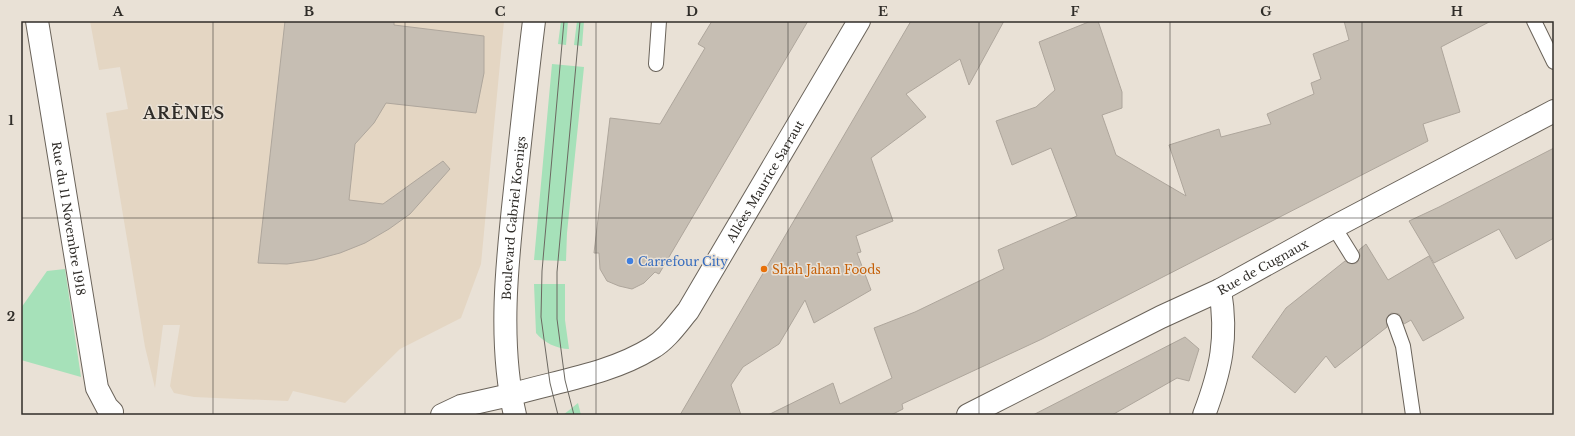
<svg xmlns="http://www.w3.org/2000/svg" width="1575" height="436" font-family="'Libre Baskerville',serif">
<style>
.education{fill:#e4d6c3}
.green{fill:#a6e1b9}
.building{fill:#c6beb3;stroke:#aea69c}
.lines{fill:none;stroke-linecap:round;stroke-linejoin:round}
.lane-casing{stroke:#6a635a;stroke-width:16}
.street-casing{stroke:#6a635a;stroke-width:24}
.secondary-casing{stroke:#6a635a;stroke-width:24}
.lane{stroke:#fff;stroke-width:14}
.street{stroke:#fff;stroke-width:22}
.secondary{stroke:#fff;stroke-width:22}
.tram{stroke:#6c6861;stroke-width:1}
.grid{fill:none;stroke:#302d29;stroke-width:1;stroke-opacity:0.55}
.shop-dot{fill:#3f7fe0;stroke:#e9e1d6;stroke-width:1.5}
.food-dot{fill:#e8710a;stroke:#e9e1d6;stroke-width:1.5}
.labels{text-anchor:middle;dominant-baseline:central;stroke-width:3;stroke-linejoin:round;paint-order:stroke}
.street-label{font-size:12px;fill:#302d29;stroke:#e9e1d6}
.shop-label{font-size:12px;fill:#366cbe;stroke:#e9e1d6;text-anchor:start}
.food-label{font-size:12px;fill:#c56008;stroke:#e9e1d6;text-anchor:start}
.district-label{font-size:16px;font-weight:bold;letter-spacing:1px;fill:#302d29;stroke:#e9e1d6}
.neatline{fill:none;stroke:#302d29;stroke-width:1.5}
.grid-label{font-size:13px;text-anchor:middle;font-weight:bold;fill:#302d29}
</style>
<rect width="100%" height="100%" fill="#e9e1d6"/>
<!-- education -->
<path class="education" d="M90 21H504L481 264 461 318 400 349 345 403 293 391 288 401 194 397 174 393 170 386 180 325H163L155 388 145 347 106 113 128 109 120 67 99 70Z"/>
<!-- green -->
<path class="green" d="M561 21H568L566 45 558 44Z
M577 21H584L582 46 574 45Z
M552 64 584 67 567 233 566 261 534 260Z
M65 269 81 377 21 360V308L47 271Z
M534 284H565V320L569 349C557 349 543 342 536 333Z
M578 403 581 415H563Z"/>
<!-- building -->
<path class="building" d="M285 21H394V25L484 36V73L476 113 386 103 374 123 355 144 349 200 383 204 443 161 450 169 410 214 389 229 365 243 340 253 314 260 287 264 258 263Z
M712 21H808L659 274 655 272 644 283 632 289 619 286 607 281 600 269 599 253H594L610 118 660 124 705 48 698 44Z
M911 21H1004L969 85 960 59 906 94 926 117 871 158 893 221 856 236 861 252 857 253 871 290 814 323 805 300 779 344 743 367 731 385 741 415H680Z
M1091 21H1098L1122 92V108L1102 115 1116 155 1186 196 1169 145 1219 129 1221 137 1271 124 1267 114 1314 94 1311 83 1321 79 1313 54 1349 40 1344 21H1491L1441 47 1460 112 1423 124 1428 141 1042 339 902 404 903 409 891 415H768L833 383 840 404 892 378 874 328 915 312 1004 269 998 250 1077 216 1051 148 1012 165 996 121 1036 107 1055 90 1039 42Z
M1554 148V238L1516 259 1499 229 1434 263 1409 221 1439 207Z
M1366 244 1388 280 1429 256 1464 318 1423 341 1411 320 1404 324 1399 314 1391 313 1386 319 1387 327 1335 368 1326 356 1295 393 1252 357 1286 308 1345 261 1352 264 1357 263 1360 256 1359 250Z
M1185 337 1199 349 1189 381 1177 378 1112 415H1033Z"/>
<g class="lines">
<defs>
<path id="lane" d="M1534 21 1554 62
M656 64 659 21
M1334 227 1352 256
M1394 321 1403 346 1413 415"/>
<g id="street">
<path id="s1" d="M37 21 97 388 107 407 112 412"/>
<path d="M442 415 461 406 510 395"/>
<path d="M1204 415C1221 370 1228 338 1220 290"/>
</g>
<g id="secondary">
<path id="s2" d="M510 395C557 381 610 374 652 348 667 339 677 324 688 311L859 21"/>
<path id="s3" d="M515 415C498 343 507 262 515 189 521 133 527 77 534 21"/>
<path id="s4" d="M968 415 1161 317 1220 290 1334 227 1554 111"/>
</g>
</defs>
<!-- lane casing -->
<use href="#lane" class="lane-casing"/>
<!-- street casing -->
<use href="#street" class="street-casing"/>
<!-- secondary casing -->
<use href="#secondary" class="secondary-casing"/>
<!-- lane -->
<use href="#lane" class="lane"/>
<!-- street -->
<use href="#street" class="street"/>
<!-- secondary -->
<use href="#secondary" class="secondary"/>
<!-- tram -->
<path class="tram" d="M558 415 550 383 541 317 542 271 564 21
M574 415 565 380 557 319V272L580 21"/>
</g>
<!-- grid -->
<path class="grid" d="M213 21V415M405 21V415M596 21V415M788 21V415M979 21V415M1170 21V415M1362 21V415M21 218H1554"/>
<!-- markers -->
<circle class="shop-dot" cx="630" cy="261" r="4"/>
<circle class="food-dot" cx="764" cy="269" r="4"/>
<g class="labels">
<!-- street labels -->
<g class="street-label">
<text stroke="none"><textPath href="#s2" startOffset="353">Allées Maurice Sarraut</textPath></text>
<text stroke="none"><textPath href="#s1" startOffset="200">Rue du 11 Novembre 1918</textPath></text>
<text stroke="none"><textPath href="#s3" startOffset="198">Boulevard Gabriel Koenigs</textPath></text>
<text stroke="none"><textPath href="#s4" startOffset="330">Rue de Cugnaux</textPath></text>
</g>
<!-- shop labels -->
<g class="shop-label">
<text x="638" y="261">Carrefour City</text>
</g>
<!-- food labels -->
<g class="food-label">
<text x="772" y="269">Shah Jahan Foods</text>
</g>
<!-- district labels -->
<g class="district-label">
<text x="184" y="113">ARÈNES</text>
</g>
</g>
<!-- border -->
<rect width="1575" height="436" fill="none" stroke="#e9e1d6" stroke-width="44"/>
<rect x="22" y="22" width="1531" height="392" class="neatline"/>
<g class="grid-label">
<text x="118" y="16">A</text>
<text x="309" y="16">B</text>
<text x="500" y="16">C</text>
<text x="692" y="16">D</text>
<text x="883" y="16">E</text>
<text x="1075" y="16">F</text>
<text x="1266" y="16">G</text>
<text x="1457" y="16">H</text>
<text x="11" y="125">1</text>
<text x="11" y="321">2</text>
</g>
</svg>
